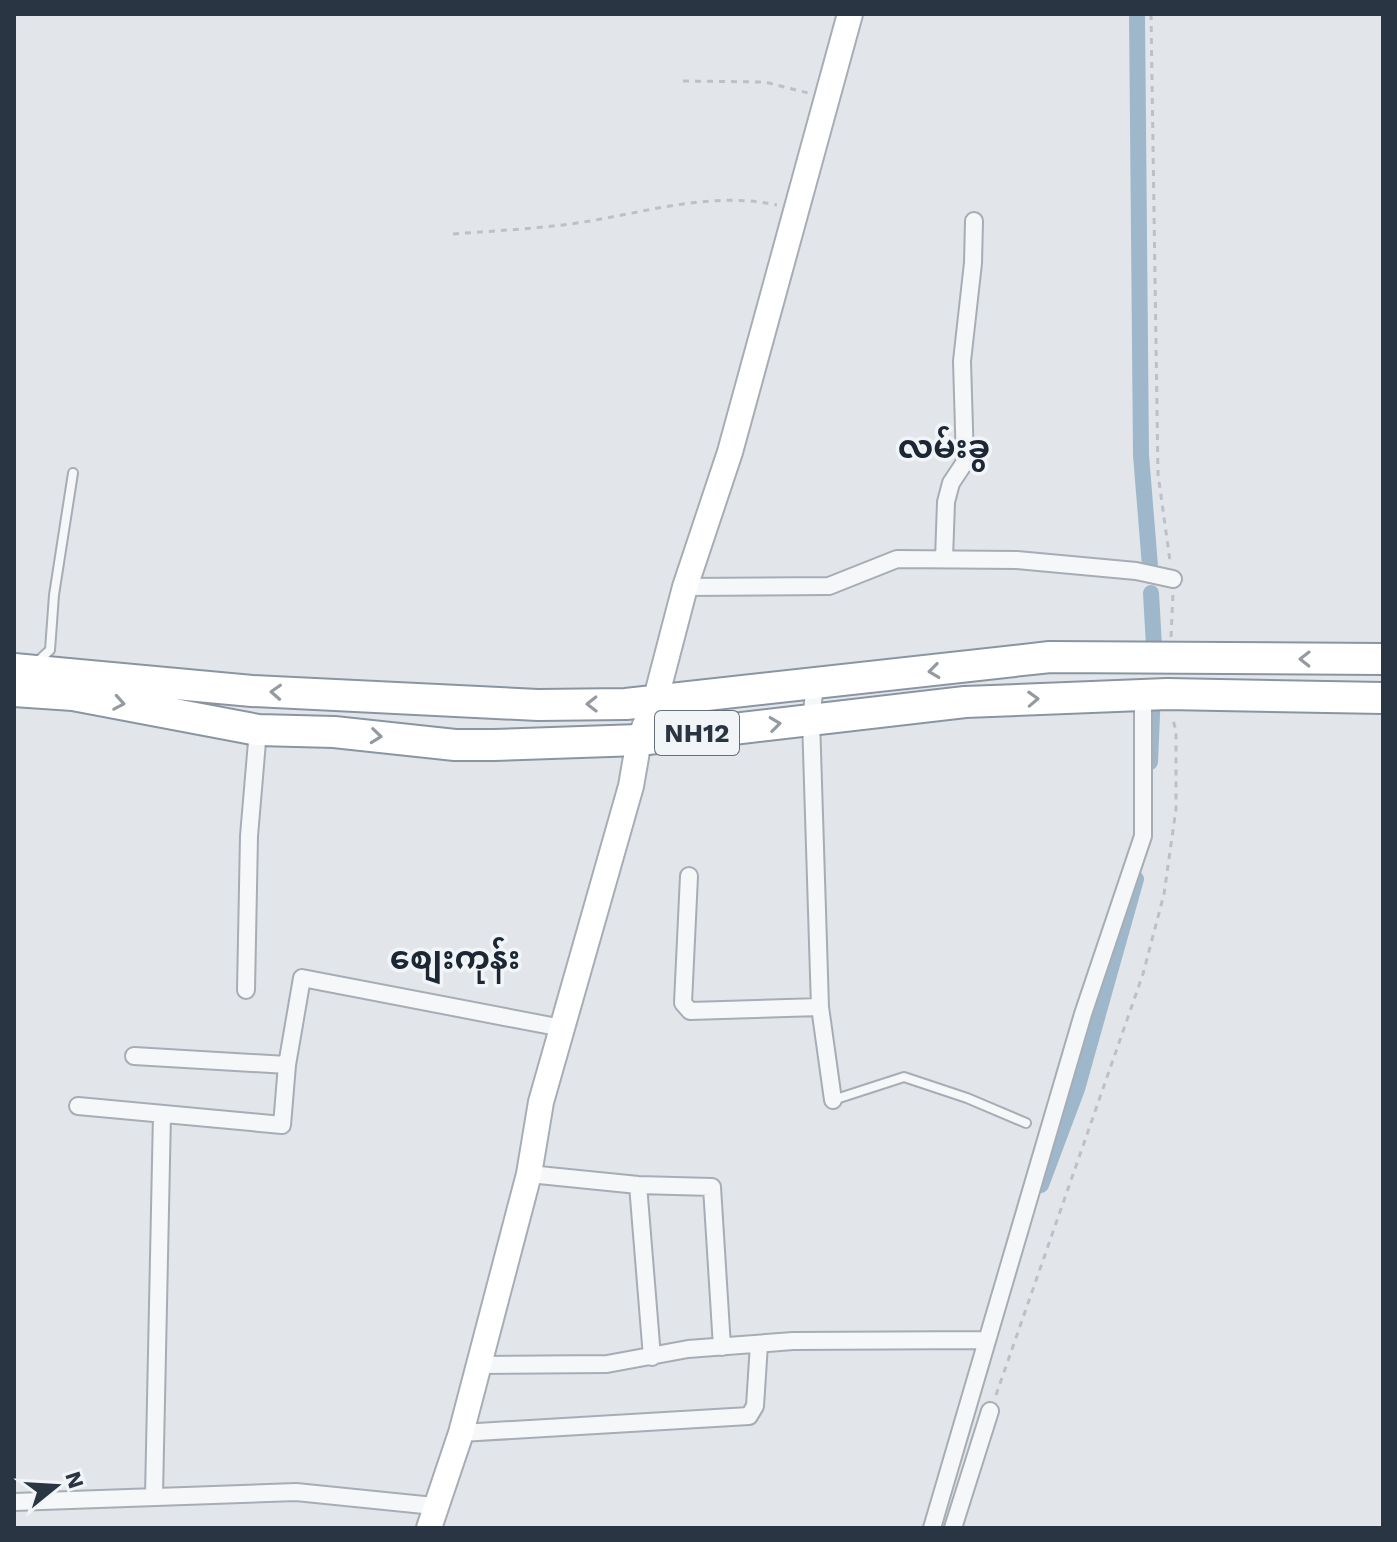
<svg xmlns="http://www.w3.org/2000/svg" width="1397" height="1542" font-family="'Work Sans','Noto Sans Myanmar',sans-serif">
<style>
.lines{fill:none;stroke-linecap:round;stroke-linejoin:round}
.canal{stroke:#9eb7cb;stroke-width:16}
.lane-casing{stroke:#a7adb5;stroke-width:12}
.street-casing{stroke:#a7adb5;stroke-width:20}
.secondary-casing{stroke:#a7adb5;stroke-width:28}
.highway-casing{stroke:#8a95a2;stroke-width:34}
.path{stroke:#bcc1c6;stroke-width:3;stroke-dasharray:6 6;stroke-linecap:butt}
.lane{stroke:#f5f7f9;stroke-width:8}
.street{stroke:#f5f7f9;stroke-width:16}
.secondary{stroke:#fff;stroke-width:24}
.highway{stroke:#fff;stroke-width:30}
.oneway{stroke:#949aa1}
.labels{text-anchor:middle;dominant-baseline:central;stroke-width:7;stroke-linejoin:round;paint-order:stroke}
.shield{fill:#f2f5f8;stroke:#666f79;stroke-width:2}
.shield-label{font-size:26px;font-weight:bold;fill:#2a3543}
.quarter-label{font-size:32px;font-weight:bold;fill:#1c2634;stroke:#f2f5f8}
</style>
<rect width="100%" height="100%" fill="#e2e6eb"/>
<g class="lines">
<!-- canal -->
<path class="canal" d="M1137 14 1141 455 1150 566
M1151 593 1154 646
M1150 762 1153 692
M1041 1185 1077 1089 1136 879"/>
<defs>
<path id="lane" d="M37 662 50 650 54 595 73 473
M833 1100 904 1077 967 1098 1026 1123"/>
<path id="street" d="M944 559 946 502 951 483 965 462 962 361 973 263 974 221
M685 587 829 586 897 559 1017 560 1136 571 1173 579
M815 685 811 719 820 1007 833 1100
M689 876 683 1003 690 1011 820 1007
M246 990 249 836 258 730
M134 1056 287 1065 302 978 562 1028
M78 1106 282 1125 287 1065
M529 1174 638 1185 712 1187 722 1347
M638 1185 652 1357
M476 1365 607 1364 688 1349 793 1341 986 1340
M461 1433 749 1416 755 1406 759 1344
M154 1496 162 1114
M14 1502 296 1492 434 1506
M932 1528 1083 1014 1143 836V702L1136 695
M953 1528 990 1411"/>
<path id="secondary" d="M429 1528 461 1433 529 1174 541 1102 631 786 639 740 656 698 685 587 730 452 850 14"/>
<path id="highway" d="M14 669 252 691 538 705 626 704 1050 657 1383 659
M14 691 73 695 258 730 334 732 455 745H494L639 740 965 702 1167 694 1383 698"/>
</defs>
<!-- lane casing -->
<use href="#lane" class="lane-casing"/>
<!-- street casing -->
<use href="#street" class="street-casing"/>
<!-- secondary casing -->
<use href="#secondary" class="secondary-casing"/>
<!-- highway casing -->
<use href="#highway" class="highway-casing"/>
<!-- path -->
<path class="path" d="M1151 14 1158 474 1170 561
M683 81 765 82 808 93
M453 234C492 231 531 229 570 224 638 215 708 190 777 205
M1171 637 1173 593
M996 1395 1143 974 1164 894 1176 809V731L1172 716"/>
<!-- lane -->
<use href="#lane" class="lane"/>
<!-- street -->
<use href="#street" class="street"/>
<!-- secondary -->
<use href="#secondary" class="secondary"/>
<!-- highway -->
<use href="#highway" class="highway"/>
</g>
<!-- one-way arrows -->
<defs><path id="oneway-chevron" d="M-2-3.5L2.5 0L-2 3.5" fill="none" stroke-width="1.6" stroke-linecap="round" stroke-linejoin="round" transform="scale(2)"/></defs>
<g class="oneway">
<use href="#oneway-chevron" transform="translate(1305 659) rotate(-179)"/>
<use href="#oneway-chevron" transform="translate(934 671) rotate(173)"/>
<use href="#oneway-chevron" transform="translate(276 692) rotate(-177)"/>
<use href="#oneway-chevron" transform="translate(1033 699) rotate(-2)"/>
<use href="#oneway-chevron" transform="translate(119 703) rotate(10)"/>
<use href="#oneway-chevron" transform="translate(592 704) rotate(179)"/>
<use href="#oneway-chevron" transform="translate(775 724) rotate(-7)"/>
<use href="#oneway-chevron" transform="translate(376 736) rotate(6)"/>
</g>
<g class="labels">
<!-- shield labels -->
<rect class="shield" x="655" y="711" width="84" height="44" rx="6"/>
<g class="shield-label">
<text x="697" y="733">NH12</text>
</g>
<!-- quarter labels -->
<g class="quarter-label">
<text x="944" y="447">လမ်းခွ</text>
<text x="455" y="958">စျေးကုန်း</text>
</g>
</g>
<!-- border -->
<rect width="1397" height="1542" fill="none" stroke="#2a3543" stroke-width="32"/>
<!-- north arrow -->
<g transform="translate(56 1486) rotate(72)" stroke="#f2f5f8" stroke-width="6" paint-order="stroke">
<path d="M0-6L14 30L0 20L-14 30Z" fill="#2a3543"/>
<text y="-12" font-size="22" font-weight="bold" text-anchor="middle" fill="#2a3543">N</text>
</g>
</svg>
